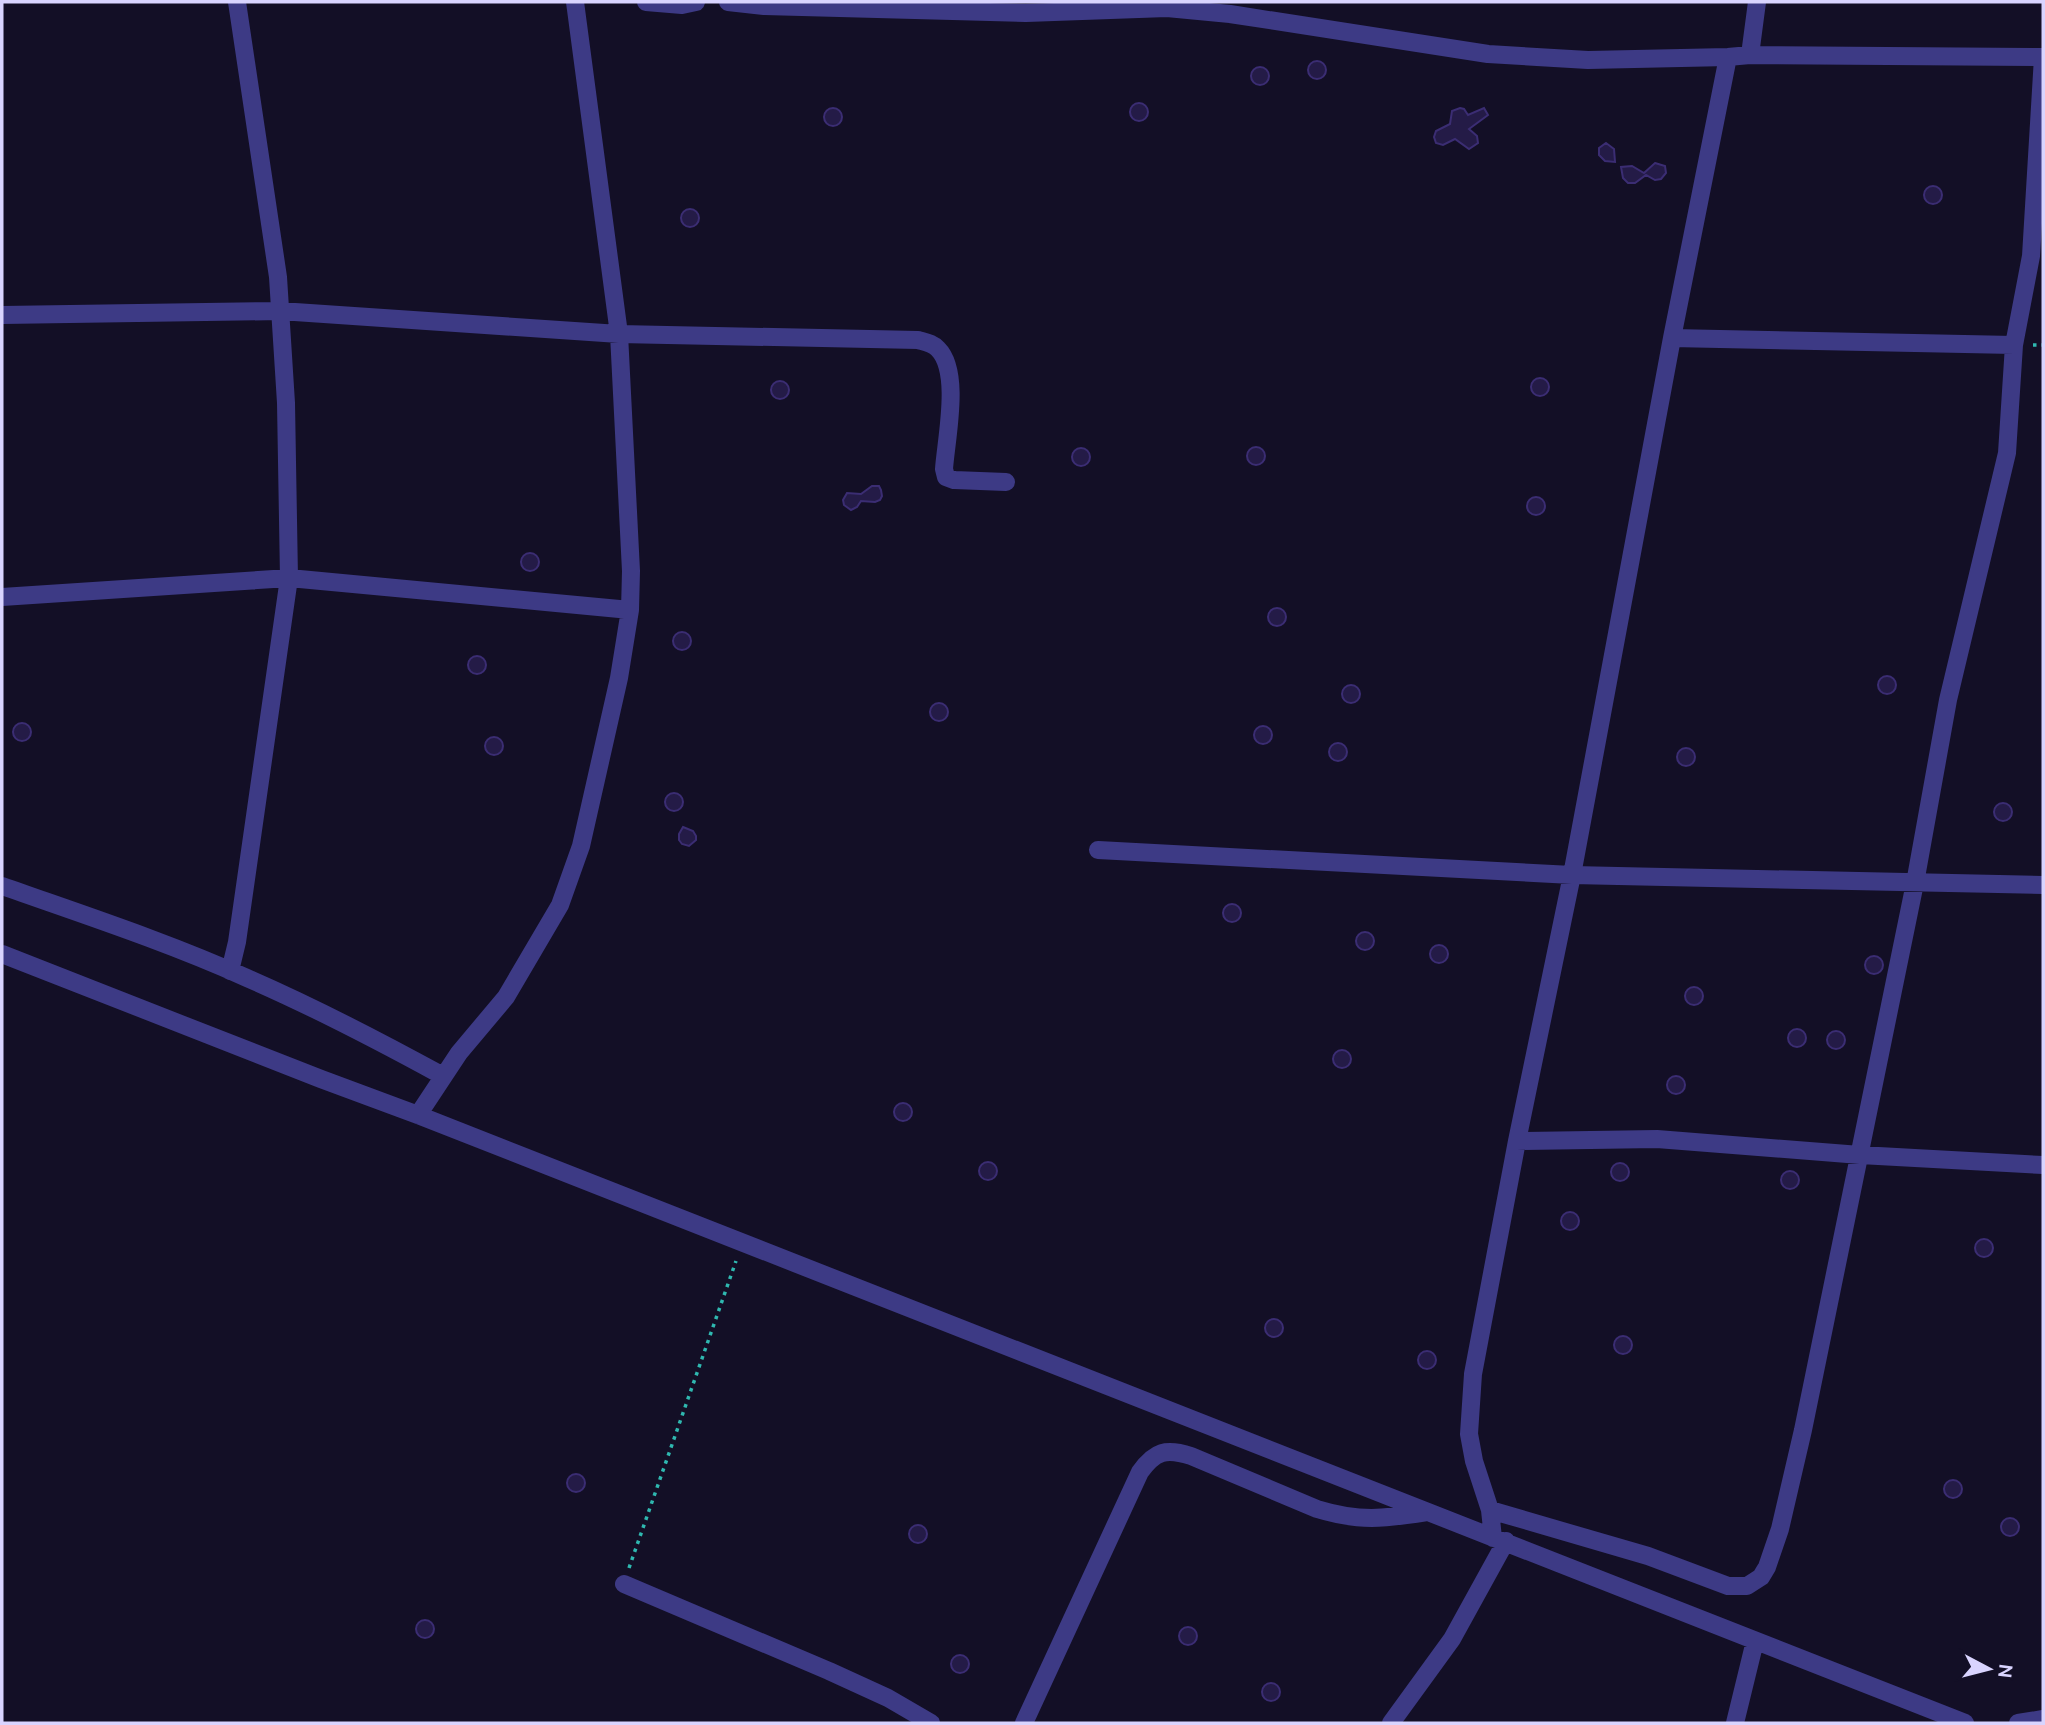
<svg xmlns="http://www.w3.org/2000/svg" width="2045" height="1725" font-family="Ubuntu,sans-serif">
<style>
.building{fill:#241b47;stroke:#3b2d73;stroke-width:2}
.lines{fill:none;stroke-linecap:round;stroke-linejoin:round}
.path{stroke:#2fb8b0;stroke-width:3.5;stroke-dasharray:3.5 5;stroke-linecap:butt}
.minor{stroke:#3d3a85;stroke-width:18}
</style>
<rect width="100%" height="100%" fill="#130f26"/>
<!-- building -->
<path class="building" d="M1308 70a9 9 0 1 1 18 0a9 9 0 1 1-18 0Z
M1251 76a9 9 0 1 1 18 0a9 9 0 1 1-18 0Z
M1130 112a9 9 0 1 1 18 0a9 9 0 1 1-18 0Z
M1460 108 1464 109 1468 115 1484 108 1488 115 1469 129 1477 136 1478 143 1469 149 1455 139 1443 145 1436 143 1434 137 1436 131 1450 124 1452 111Z
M824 117a9 9 0 1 1 18 0a9 9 0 1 1-18 0Z
M1606 143 1614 149 1615 162 1605 161 1599 155V148Z
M1655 163 1665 166 1666 173 1661 179 1655 180 1646 175 1635 183H1628L1623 178 1621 167 1632 166 1644 173Z
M1924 195a9 9 0 1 1 18 0a9 9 0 1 1-18 0Z
M681 218a9 9 0 1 1 18 0a9 9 0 1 1-18 0Z
M1531 387a9 9 0 1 1 18 0a9 9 0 1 1-18 0Z
M771 390a9 9 0 1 1 18 0a9 9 0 1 1-18 0Z
M1247 456a9 9 0 1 1 18 0a9 9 0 1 1-18 0Z
M1072 457a9 9 0 1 1 18 0a9 9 0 1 1-18 0Z
M872 486H879L881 490 882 496 880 500 875 502 861 501 857 507 851 510 844 505 843 500 847 493 861 494Z
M1527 506a9 9 0 1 1 18 0a9 9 0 1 1-18 0Z
M521 562a9 9 0 1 1 18 0a9 9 0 1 1-18 0Z
M1268 617a9 9 0 1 1 18 0a9 9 0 1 1-18 0Z
M673 641a9 9 0 1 1 18 0a9 9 0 1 1-18 0Z
M468 665a9 9 0 1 1 18 0a9 9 0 1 1-18 0Z
M1878 685a9 9 0 1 1 18 0a9 9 0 1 1-18 0Z
M1342 694a9 9 0 1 1 18 0a9 9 0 1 1-18 0Z
M930 712a9 9 0 1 1 18 0a9 9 0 1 1-18 0Z
M13 732a9 9 0 1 1 18 0a9 9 0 1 1-18 0Z
M1254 735a9 9 0 1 1 18 0a9 9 0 1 1-18 0Z
M485 746a9 9 0 1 1 18 0a9 9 0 1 1-18 0Z
M1329 752a9 9 0 1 1 18 0a9 9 0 1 1-18 0Z
M1677 757a9 9 0 1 1 18 0a9 9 0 1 1-18 0Z
M665 802a9 9 0 1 1 18 0a9 9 0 1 1-18 0Z
M1994 812a9 9 0 1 1 18 0a9 9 0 1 1-18 0Z
M683 827 693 831 696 836V840L689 846 682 844 679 840V834Z
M1223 913a9 9 0 1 1 18 0a9 9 0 1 1-18 0Z
M1356 941a9 9 0 1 1 18 0a9 9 0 1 1-18 0Z
M1430 954a9 9 0 1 1 18 0a9 9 0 1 1-18 0Z
M1865 965a9 9 0 1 1 18 0a9 9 0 1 1-18 0Z
M1685 996a9 9 0 1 1 18 0a9 9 0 1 1-18 0Z
M1788 1038a9 9 0 1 1 18 0a9 9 0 1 1-18 0Z
M1827 1040a9 9 0 1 1 18 0a9 9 0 1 1-18 0Z
M1333 1059a9 9 0 1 1 18 0a9 9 0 1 1-18 0Z
M1667 1085a9 9 0 1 1 18 0a9 9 0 1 1-18 0Z
M894 1112a9 9 0 1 1 18 0a9 9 0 1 1-18 0Z
M979 1171a9 9 0 1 1 18 0a9 9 0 1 1-18 0Z
M1611 1172a9 9 0 1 1 18 0a9 9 0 1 1-18 0Z
M1781 1180a9 9 0 1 1 18 0a9 9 0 1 1-18 0Z
M1561 1221a9 9 0 1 1 18 0a9 9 0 1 1-18 0Z
M1975 1248a9 9 0 1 1 18 0a9 9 0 1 1-18 0Z
M1265 1328a9 9 0 1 1 18 0a9 9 0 1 1-18 0Z
M1614 1345a9 9 0 1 1 18 0a9 9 0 1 1-18 0Z
M1418 1360a9 9 0 1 1 18 0a9 9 0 1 1-18 0Z
M567 1483a9 9 0 1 1 18 0a9 9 0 1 1-18 0Z
M1944 1489a9 9 0 1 1 18 0a9 9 0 1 1-18 0Z
M2001 1527a9 9 0 1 1 18 0a9 9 0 1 1-18 0Z
M909 1534a9 9 0 1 1 18 0a9 9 0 1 1-18 0Z
M416 1629a9 9 0 1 1 18 0a9 9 0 1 1-18 0Z
M1179 1636a9 9 0 1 1 18 0a9 9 0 1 1-18 0Z
M951 1664a9 9 0 1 1 18 0a9 9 0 1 1-18 0Z
M1262 1692a9 9 0 1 1 18 0a9 9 0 1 1-18 0Z"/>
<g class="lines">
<!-- path -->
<path class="path" d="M2033 345H2043
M629 1568 736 1261"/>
<!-- minor -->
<path class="minor" d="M646 2 682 5 696 2
M728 2 764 6 1026 13 1167 8 1230 14 1488 54 1588 60 1728 57 1750 55 2043 57
M1750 55 1757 2
M2 315 280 311 619 334 918 340C925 342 933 343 938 349 961 372 946 439 944 469L946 477 954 480 1006 482
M1672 338 2014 345
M2 597 289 578 630 610
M1098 850 1572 875 2043 885
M2 886C84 915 167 942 247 978 314 1007 379 1041 443 1076
M2 954 321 1079 418 1115 1965 1723
M230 971 237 942 289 578 286 403 278 277 237 2
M418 1115 459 1053 506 997 560 905 581 846 619 678 630 610 631 571 619 334 575 2
M1517 1141 1657 1139 1860 1155 2043 1165
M1490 1510 1648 1556 1728 1586H1747L1761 1577 1767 1567 1780 1529 1803 1430 1915 883 1948 700 2007 453 2014 345 2031 256 2043 57
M1493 1538 1490 1510 1474 1461 1469 1434 1473 1374 1517 1141 1572 875 1672 338 1728 57
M624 1584 829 1671 888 1698 931 1723
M1024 1723 1140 1472C1155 1451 1166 1448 1191 1456L1317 1509C1360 1522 1383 1519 1427 1512
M1391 1723 1452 1639 1506 1541
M1735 1723 1755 1641
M2018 1723 2043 1719"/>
</g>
<!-- border -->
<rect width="2045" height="1725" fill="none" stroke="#d9d4ff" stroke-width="7"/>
<!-- north arrow -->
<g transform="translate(1989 1669) rotate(97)" stroke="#130f26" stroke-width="5" paint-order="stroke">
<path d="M0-5L12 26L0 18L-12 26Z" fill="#d9d4ff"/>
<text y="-10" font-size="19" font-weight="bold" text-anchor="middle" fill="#d9d4ff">N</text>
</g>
</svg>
